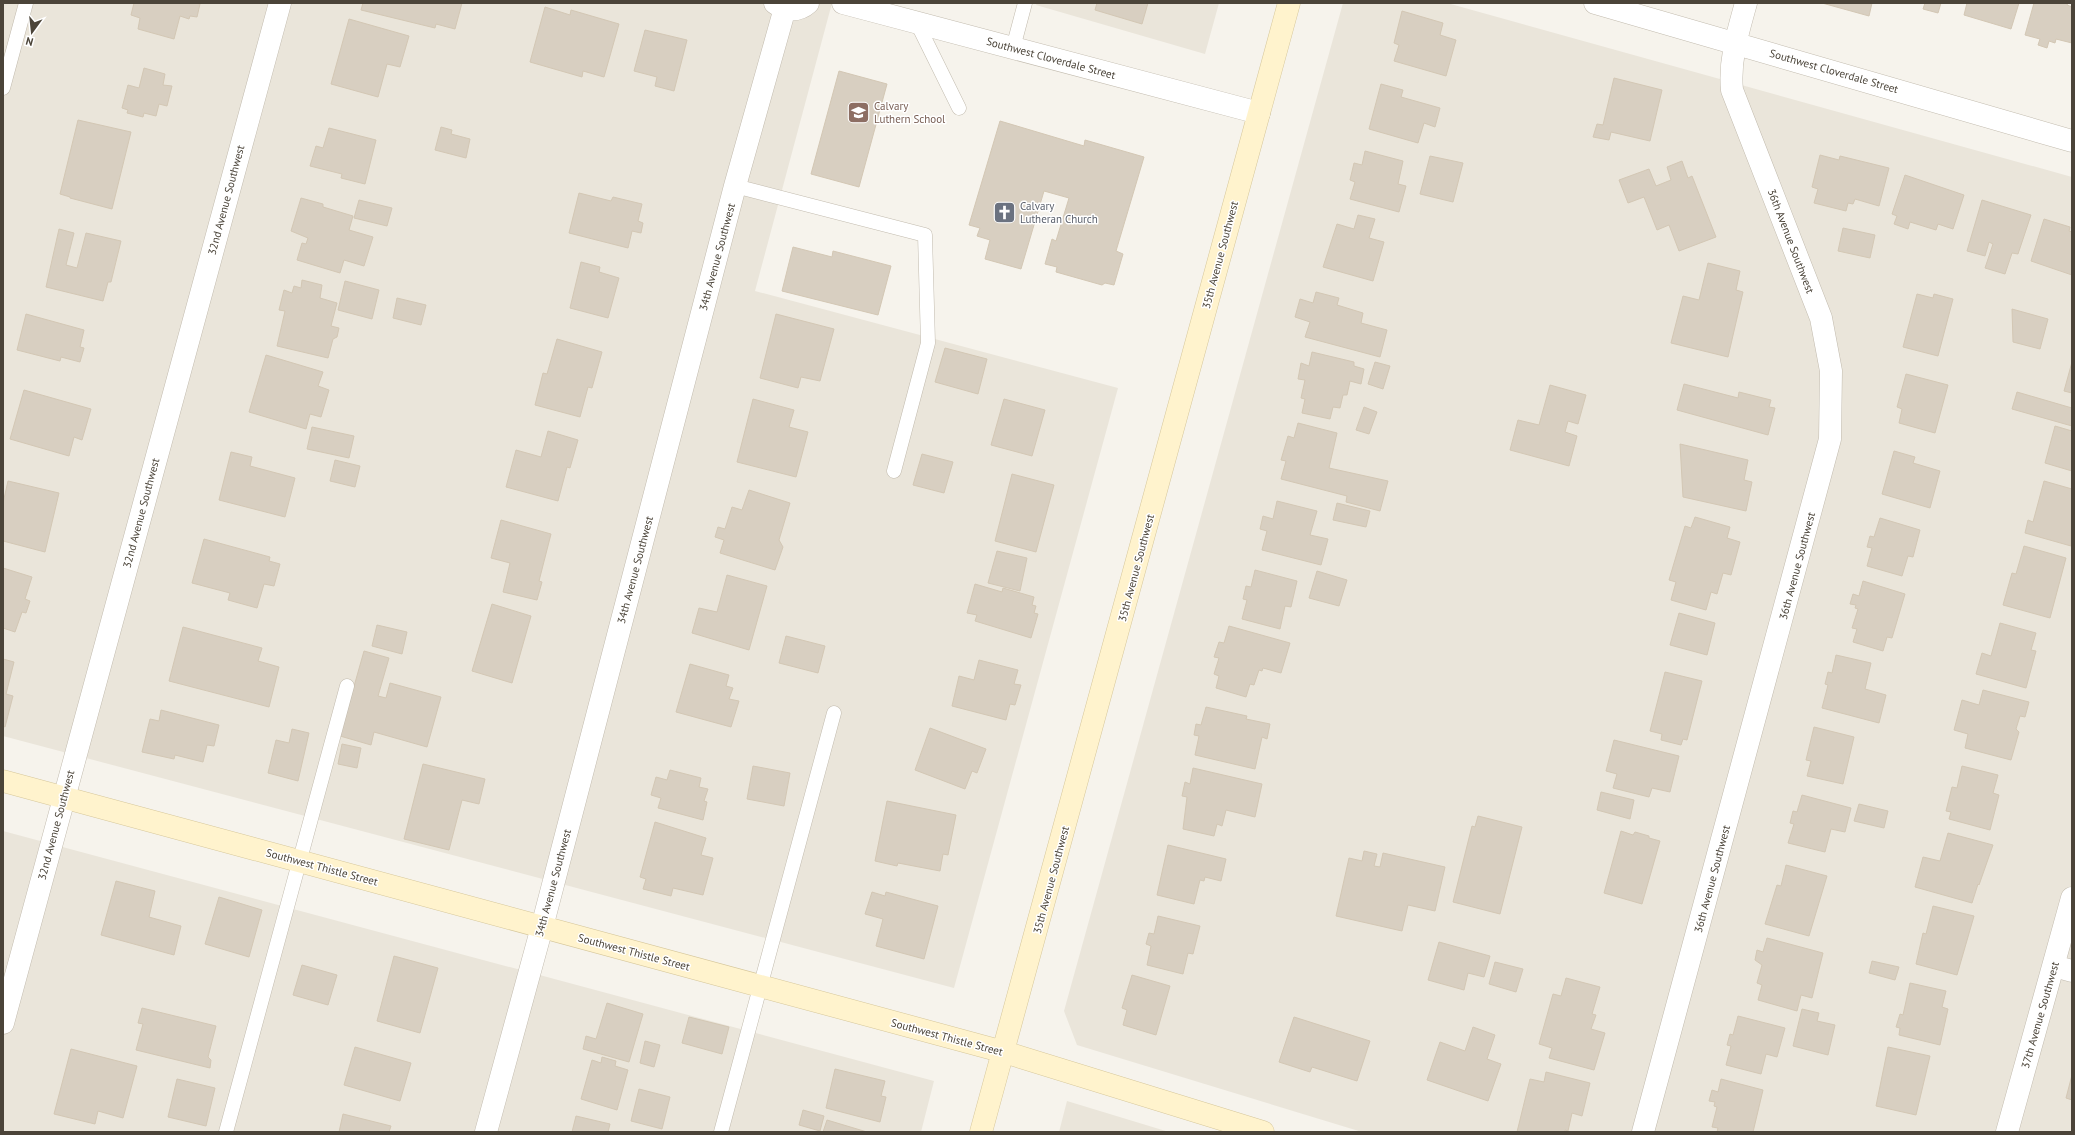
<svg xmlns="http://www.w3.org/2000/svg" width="2075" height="1135" font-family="'PT Sans',sans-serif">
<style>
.residential{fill:#eae5da}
.building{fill:#d8cfc1;stroke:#d3c7b4}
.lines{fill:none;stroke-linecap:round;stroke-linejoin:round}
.lane-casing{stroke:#c2bbae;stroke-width:15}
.street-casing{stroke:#c2bbae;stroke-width:23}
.secondary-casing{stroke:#d6c79b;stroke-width:23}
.lane{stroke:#fff;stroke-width:14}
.street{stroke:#fff;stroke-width:22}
.secondary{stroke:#fff3cd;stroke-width:22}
.labels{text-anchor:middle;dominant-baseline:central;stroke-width:3;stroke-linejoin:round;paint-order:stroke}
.street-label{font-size:11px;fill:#4b4439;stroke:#fff}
.education-label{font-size:11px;fill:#785e54;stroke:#fff;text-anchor:start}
.worship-label{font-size:11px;fill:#5b616d;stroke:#fff;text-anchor:start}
</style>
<rect width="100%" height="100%" fill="#f6f3ec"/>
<!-- residential -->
<path class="residential" d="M3 3H832L755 291 1118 388 954 988 3 736Z
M1037 3H1219L1205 54 1036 5Z
M1343 3H1447L2072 177V1132H1362L1077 1045 1064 1011Z
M3 831 934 1081 921 1132H3Z
M1067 1101 1169 1132H1059Z"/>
<!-- building -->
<path class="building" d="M134 3H195L200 4 197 17 190 16 189 19 180 16 174 39 138 29 140 18 131 15Z
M363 3H462L455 29 436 24 435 28 361 10Z
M1097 3H1148L1142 24 1095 10Z
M1822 3H1872L1869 16Z
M1925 3H1941L1938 13 1923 9Z
M1967 3H2019L2011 29 1964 15Z
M2034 3H2068L2067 5 2072 7V43L2056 39 2055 43 2049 41 2047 48 2038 45 2040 39 2025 35Z
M545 7 570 15 571 10 619 24 604 77 583 71 582 77 530 62Z
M1402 11 1443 23 1440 35 1456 40 1446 76 1394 61 1399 45 1394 43Z
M349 19 409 36 400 67 387 64 378 97 331 84Z
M645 30 687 40 674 91 655 86 657 77 634 71Z
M144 68 165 74 163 85 172 86 167 106 159 104 156 116 144 113 143 117 127 113 128 110 122 108 128 85 139 88Z
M839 71 887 84 859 187 811 174Z
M1614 78 1662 90 1650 141 1611 132 1609 140 1593 137 1597 124 1603 125Z
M1381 84 1403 90 1401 97 1440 108 1435 127 1424 123 1418 143 1369 129Z
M78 120 131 132 112 209 70 198V197L60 194Z
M1000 121 1084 146 1085 140 1144 157 1116 251 1123 254 1114 285 1105 283 1102 285 1056 272 1057 267 1045 264 1052 239 1056 241 1069 198 1044 191 1021 269 985 259 990 240 977 236 980 228 969 225Z
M441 127 452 130 451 134 470 139 466 158 435 150Z
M329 128 376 140 365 184 341 178 342 174 310 166 316 146 323 148Z
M1365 151 1403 161 1398 184 1406 186 1399 212 1350 199 1355 182 1350 180 1354 163 1362 165Z
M1820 155 1839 160 1840 156 1889 168 1879 206 1855 199 1853 204 1848 203 1846 211 1814 203 1818 189 1812 187Z
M1430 156 1463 163 1453 202 1420 194Z
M1682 161 1688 178 1692 176 1716 237 1679 251 1669 225 1657 230 1644 197 1628 203 1619 180 1649 169 1656 186 1671 180 1667 167Z
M1905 175 1964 195 1953 229 1938 224 1936 230 1910 222 1908 229 1894 224 1897 216 1892 214Z
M579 193 611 201 613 197 642 204 638 221 643 223 641 233 632 231 628 248 569 233Z
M301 198 323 204V207L353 216 349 230 373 237 364 266 344 260 340 273 297 260 302 243 306 244 308 238 291 231Z
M359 200 392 208 387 226 354 218Z
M1982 200 2031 215 2018 254 2012 253 2005 274 1985 268 1993 244 1989 242 1985 256 1967 251Z
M1358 215 1375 219 1369 238 1384 242 1373 281 1323 267 1337 224 1354 229Z
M2044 219 2070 227 2069 231 2072 232V275L2031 261Z
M1843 228 1875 235 1870 258 1838 251Z
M59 229 74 233 66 265 77 268 86 233 121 241 111 282H108L103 301 46 287Z
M793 247 832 257 833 251 891 266 878 315 782 291Z
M581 262 600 267 599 272 619 278 608 318 570 308Z
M1708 263 1740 271 1736 290 1743 292 1728 357 1671 343 1683 296 1699 300Z
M302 280 322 285 320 298 337 303 331 326 339 328 337 337 333 339 328 358 277 346 285 311 279 310 284 290 292 293 294 286 301 288Z
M345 281 379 290 372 319 338 310Z
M1316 292 1339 298 1337 305 1363 313 1361 323 1387 330 1380 357 1305 337 1310 322 1295 317 1300 299 1313 303Z
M1917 294 1933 298 1934 294 1953 299 1938 356 1903 347Z
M397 298 426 305 421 325 393 318Z
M2012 309 2048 319 2040 349 2013 342Z
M26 314 84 330 80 347 84 348 80 362 61 357 60 361 17 350Z
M776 314 834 329 820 381 801 377 798 388 760 378Z
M557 339 602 352 592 388 588 387 580 417 535 405 543 373 547 374Z
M945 348 987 359 978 394 935 382Z
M1312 352 1354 362V366L1364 369 1361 384 1350 381 1347 395H1343L1340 408 1333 407 1330 419 1302 413 1305 399 1301 398 1305 380 1298 379 1301 363 1309 366Z
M266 355 323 372 318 386 329 390 321 417 310 414 306 429 249 412Z
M1375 362 1390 366 1383 389 1368 384Z
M2072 362V393L2064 391Z
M1906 374 1948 385 1935 433 1899 423 1902 409 1897 407Z
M1684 384 1738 398 1739 392 1771 400 1769 407 1775 408 1768 435 1677 410Z
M1550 385 1586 395 1578 424 1568 421 1565 432 1577 436 1569 466 1510 450 1518 420 1539 425Z
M24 390 91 409 82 440 74 437 69 456 10 439Z
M2017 392 2072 408V426L2012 409Z
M753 399 794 410 789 427 808 432 796 477 737 462Z
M1004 399 1045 410 1032 456 991 445Z
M1364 407 1377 412 1369 434 1356 430Z
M1298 423 1337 433 1329 468 1388 481 1380 511 1346 502 1347 496 1281 479 1286 461 1281 460 1288 436 1294 438Z
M2055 426 2072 431V471L2045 463Z
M312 427 354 436 349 458 307 449Z
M548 431 578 440 570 468 567 467 558 501 506 487 516 450 541 457Z
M1680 444 1748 460 1744 480 1752 482 1746 511 1683 497Z
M1894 451 1915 457 1913 463 1940 471 1930 508 1882 494Z
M231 452 252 457 250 466 295 478 285 517 219 500Z
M922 454 953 462 944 493 913 485Z
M335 460 360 466 355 487 330 481Z
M1012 474 1054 485 1036 552 995 541Z
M8 481 59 493 45 552 3 541V503Z
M2044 481 2072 489 2071 546 2025 533 2028 520 2033 522Z
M749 490 790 503 779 540 783 547 775 570 720 553 724 540 715 537 718 527 725 529 732 507 742 510Z
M1277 501 1317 511 1310 535 1328 539 1321 565 1262 550 1267 531 1260 529 1263 516 1273 519Z
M1337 503 1370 511 1366 527 1333 520Z
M1695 517 1730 527 1727 538 1740 542 1731 575 1723 573 1717 594 1711 592 1706 610 1671 600 1676 582 1669 580 1685 526 1691 528Z
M1880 518 1920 530 1913 557 1908 556 1902 576 1867 566 1872 548 1867 547 1870 536 1874 537Z
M501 520 551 534 539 581 542 582 537 600 503 592 510 563 491 558Z
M204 539 270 557 269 561 280 564 274 586 264 584 257 608 228 600 230 593 192 583Z
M2024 546 2066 558 2050 618 2003 605 2012 573 2016 574Z
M997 551 1027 558 1020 591 988 583Z
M3 568 32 577 25 599 30 601 26 613 22 612 15 632 3 628Z
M1255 570 1297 581 1291 607 1285 606 1280 629 1242 619 1247 600 1243 599 1246 586 1251 587Z
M1317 571 1347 580 1339 606 1309 598Z
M727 575 767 586 749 650 692 633 699 608 717 612Z
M1863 581 1905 594 1892 638 1887 637 1883 651 1853 642 1857 629 1852 628 1858 609 1855 608 1856 605 1850 604 1853 594 1859 596Z
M975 584 1002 592 1003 588 1034 597 1032 605 1036 606 1034 613 1038 614 1031 638 975 621 977 615 967 613Z
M492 604 531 616 512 683 472 671Z
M1679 613 1715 623 1707 655 1670 645Z
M2000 623 2036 633 2031 650 2036 651 2026 688 1976 674 1982 653 1991 656Z
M377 625 407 632 402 654 372 646Z
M1229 626 1290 643 1281 673 1263 668 1262 671 1259 670 1254 685 1250 684 1246 697 1216 688 1219 676 1214 674 1219 658 1214 657 1219 642 1224 643Z
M183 627 262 648 258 661 279 667 269 707 169 681Z
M786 636 825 646 818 673 779 663Z
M364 651 389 658 378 696 386 698 390 683 441 697 427 747 374 732 371 745 340 736Z
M1836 655 1871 663 1865 689 1886 695 1879 723 1822 708 1828 685 1825 684 1828 672 1832 673Z
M3 659 14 662 6 694 13 696 5 727 3 726Z
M979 660 1018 670 1014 684 1021 685 1015 705 1010 704 1006 720 952 706 959 676 974 680Z
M690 664 729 675 726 686 733 688 729 699 739 701 731 727 676 712Z
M1665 672 1702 681 1687 740 1683 739 1681 745 1661 740 1662 734 1650 731Z
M1983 690 2029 702 2025 717 2020 716 2016 729 2019 732 2011 760 1965 748 1968 734 1954 730 1962 700 1979 705Z
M1206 707 1247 716 1246 719 1270 724 1267 739 1262 737 1255 769 1195 755 1199 736 1194 735 1196 724 1201 725Z
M161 710 219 725 214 746 207 745 203 762 175 755 174 759 142 752 150 719 159 721Z
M1814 727 1854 737 1843 784 1807 776 1811 761 1806 760Z
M930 728 986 749 977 773 972 771 965 789 915 770Z
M292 729 309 733 298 781 268 773 276 740 289 743Z
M1614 740 1679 756 1670 792 1652 788 1649 797 1613 788 1617 774 1606 771Z
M342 744 361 748 357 768 338 764Z
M423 764 485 779 479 804 462 800 449 850 404 839Z
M753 766 790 773 784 806 747 799Z
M1962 766 1998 775 1993 793 1999 795 1990 830 1949 819 1951 812 1946 811 1952 787 1957 788Z
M1193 768 1262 784 1255 817 1226 810 1222 826 1217 824 1214 836 1183 829 1187 797 1182 796 1185 782 1190 784Z
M670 770 701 778 699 787 708 789 704 801 707 802 703 820 658 808 661 798 651 795 656 777 667 780Z
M1601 792 1634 800 1630 819 1597 810Z
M1802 795 1851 808 1845 832 1831 829 1825 852 1788 843 1794 824 1790 823 1793 811 1797 812Z
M887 801 956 815 948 855 943 854 940 871 898 863 897 866 875 861Z
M1859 804 1888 811 1884 828 1854 821Z
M1478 816 1522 827 1500 914 1453 902 1472 826 1475 827Z
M655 822 706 838 701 855 713 858 703 895 673 888 671 896 643 889 646 879 640 877Z
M1621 831 1633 835 1635 832 1649 836V838L1660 841 1642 904 1604 893Z
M1948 833 1993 845 1979 885 1978 884 1972 903 1915 887 1923 857 1940 861Z
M1168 845 1226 859 1221 881 1205 877 1204 881 1200 880 1194 904 1157 895Z
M1364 851 1377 854 1374 866 1380 867 1383 853 1445 867 1435 911 1408 905 1402 931 1336 916 1349 858 1362 861Z
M1786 865 1827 876 1809 936 1765 924 1777 885 1781 886Z
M116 881 155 891 149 917 181 926 174 955 101 935Z
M872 892 885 896 886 892 938 906 924 959 876 946 883 919 865 914Z
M219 897 262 910 249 957 205 944Z
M1933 906 1974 916 1957 975 1916 964 1923 933 1926 934Z
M1158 916 1200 926 1193 954 1188 953 1183 974 1147 965 1151 946 1146 944 1149 933 1154 934Z
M1767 938 1823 953 1812 998 1801 995 1797 1011 1758 1000 1762 985 1757 983 1762 965 1755 960 1757 950 1763 952Z
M1439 942 1490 956 1484 977 1468 973 1464 990 1428 980Z
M394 956 438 968 420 1033 377 1021Z
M1872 961 1899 967 1895 980 1869 973Z
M1495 962 1523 969 1516 992 1489 984Z
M302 965 337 975 328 1005 293 995Z
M1132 975 1170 986 1156 1035 1123 1025 1127 1010 1122 1008Z
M1566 978 1600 987 1592 1014 1596 1015 1591 1029 1605 1033 1594 1070 1549 1058 1552 1048 1539 1044 1553 994 1561 996Z
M1910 983 1946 991 1942 1007 1948 1009 1940 1045 1899 1035 1900 1028 1896 1027 1900 1014 1903 1015Z
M607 1003 643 1014 629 1062 583 1049 586 1036 596 1039Z
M142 1008 216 1026 208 1057 211 1060 210 1068 136 1050 143 1024 138 1023Z
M1802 1009 1819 1013 1817 1021 1835 1025 1828 1055 1793 1046Z
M1738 1016 1785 1028 1777 1057 1766 1054 1761 1074 1726 1065 1731 1046 1727 1045 1730 1034 1733 1035Z
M689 1017 729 1027 722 1054 682 1043Z
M1294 1017 1370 1041 1357 1081 1312 1067 1310 1072 1279 1062Z
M1473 1027 1495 1035 1487 1059 1501 1064 1488 1101 1427 1080 1440 1042 1465 1051Z
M645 1041 660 1045 654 1067 640 1063Z
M355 1047 411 1063 400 1101 344 1085Z
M1888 1047 1930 1056 1916 1115 1876 1106Z
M71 1049 137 1066 123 1118 98 1111 95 1124 54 1114Z
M602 1057 616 1061 615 1066 628 1070 617 1110 581 1099 592 1060 601 1063Z
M835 1069 885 1081 881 1096 886 1097 880 1122 826 1108Z
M1546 1072 1590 1083 1582 1116 1572 1113 1568 1131 1565 1130V1132H1517L1530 1079 1544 1082Z
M2072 1075V1100L2066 1098Z
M177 1079 215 1088 206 1126 168 1117Z
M1721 1079 1763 1090 1753 1132H1717L1718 1128 1712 1127 1717 1107 1714 1106 1715 1102 1709 1101 1712 1090 1718 1092Z
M639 1089 670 1097 662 1129 631 1121Z
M803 1110 824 1116 820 1131 799 1125Z
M343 1114 391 1126 389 1132H339Z
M576 1116 610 1124 608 1132H572Z
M827 1120 867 1132H823Z"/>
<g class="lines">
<defs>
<path id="lane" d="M917 23 959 108
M1013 48 1025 3
M3 88 26 3
M735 186 925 235 928 343 894 471
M226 1132 347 686
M721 1132 834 713"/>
<path id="street" d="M775 3C785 11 798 12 808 3
M843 3 1259 113
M1595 3 2072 141
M2054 966 2072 971
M3 1023 280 3
M486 1132 542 927 735 186 785 8
M1643 1132 1830 439 1831 371 1821 318 1732 90C1729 60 1738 32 1746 3
M2007 1132 2072 898"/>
<path id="secondary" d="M3 781 1004 1052 1263 1132
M981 1132 1289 3"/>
</defs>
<!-- lane casing -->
<use href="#lane" class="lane-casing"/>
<!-- street casing -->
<use href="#street" class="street-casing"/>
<!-- secondary casing -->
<use href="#secondary" class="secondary-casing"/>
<!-- lane -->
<use href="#lane" class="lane"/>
<!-- street -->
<use href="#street" class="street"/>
<!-- secondary -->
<use href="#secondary" class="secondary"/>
</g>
<!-- icons -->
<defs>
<symbol id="school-square" viewBox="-11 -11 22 22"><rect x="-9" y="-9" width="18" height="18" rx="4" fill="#8d6e63" stroke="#fff"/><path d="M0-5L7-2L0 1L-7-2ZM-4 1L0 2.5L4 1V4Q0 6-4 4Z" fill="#fff"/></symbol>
<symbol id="church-square" viewBox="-11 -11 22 22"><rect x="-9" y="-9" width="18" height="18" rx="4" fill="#6b7280" stroke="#fff"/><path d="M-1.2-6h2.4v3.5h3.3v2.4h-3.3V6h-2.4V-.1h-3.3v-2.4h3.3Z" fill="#fff"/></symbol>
</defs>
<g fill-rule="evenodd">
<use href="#school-square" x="846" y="100" width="25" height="25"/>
<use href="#church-square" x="992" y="200" width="25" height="25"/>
</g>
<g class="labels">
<!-- street labels -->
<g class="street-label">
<text transform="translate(1051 58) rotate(15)">Southwest Cloverdale Street</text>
<text transform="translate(1834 71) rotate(16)">Southwest Cloverdale Street</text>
<text transform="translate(226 200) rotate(-75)">32nd Avenue Southwest</text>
<text transform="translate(1791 241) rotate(69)">36th Avenue Southwest</text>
<text transform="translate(1220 255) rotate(-75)">35th Avenue Southwest</text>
<text transform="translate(717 257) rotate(-75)">34th Avenue Southwest</text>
<text transform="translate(141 513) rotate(-75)">32nd Avenue Southwest</text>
<text transform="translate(1797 566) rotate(-75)">36th Avenue Southwest</text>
<text transform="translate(1136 568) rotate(-75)">35th Avenue Southwest</text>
<text transform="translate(635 570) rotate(-75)">34th Avenue Southwest</text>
<text transform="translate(56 825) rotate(-75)">32nd Avenue Southwest</text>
<text transform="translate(322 867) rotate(15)">Southwest Thistle Street</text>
<text transform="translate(1712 879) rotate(-75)">36th Avenue Southwest</text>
<text transform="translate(1051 880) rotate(-75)">35th Avenue Southwest</text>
<text transform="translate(553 883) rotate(-75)">34th Avenue Southwest</text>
<text transform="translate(634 952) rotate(15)">Southwest Thistle Street</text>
<text transform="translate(2040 1015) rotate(-74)">37th Avenue Southwest</text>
<text transform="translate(947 1037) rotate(15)">Southwest Thistle Street</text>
</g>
<!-- education labels -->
<g class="education-label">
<text x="874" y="106">Calvary<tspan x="874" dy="13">Luthern School</tspan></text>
</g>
<!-- worship labels -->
<g class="worship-label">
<text x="1020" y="206">Calvary<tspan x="1020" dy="13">Lutheran Church</tspan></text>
</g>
</g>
<!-- border -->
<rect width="2075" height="1135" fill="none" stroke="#4b4439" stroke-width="8"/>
<!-- north arrow -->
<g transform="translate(32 32) rotate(195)" stroke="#ffffff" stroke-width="3" paint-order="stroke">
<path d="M0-3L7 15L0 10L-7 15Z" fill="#4b4439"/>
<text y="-6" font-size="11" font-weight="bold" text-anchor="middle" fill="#4b4439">N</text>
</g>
</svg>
